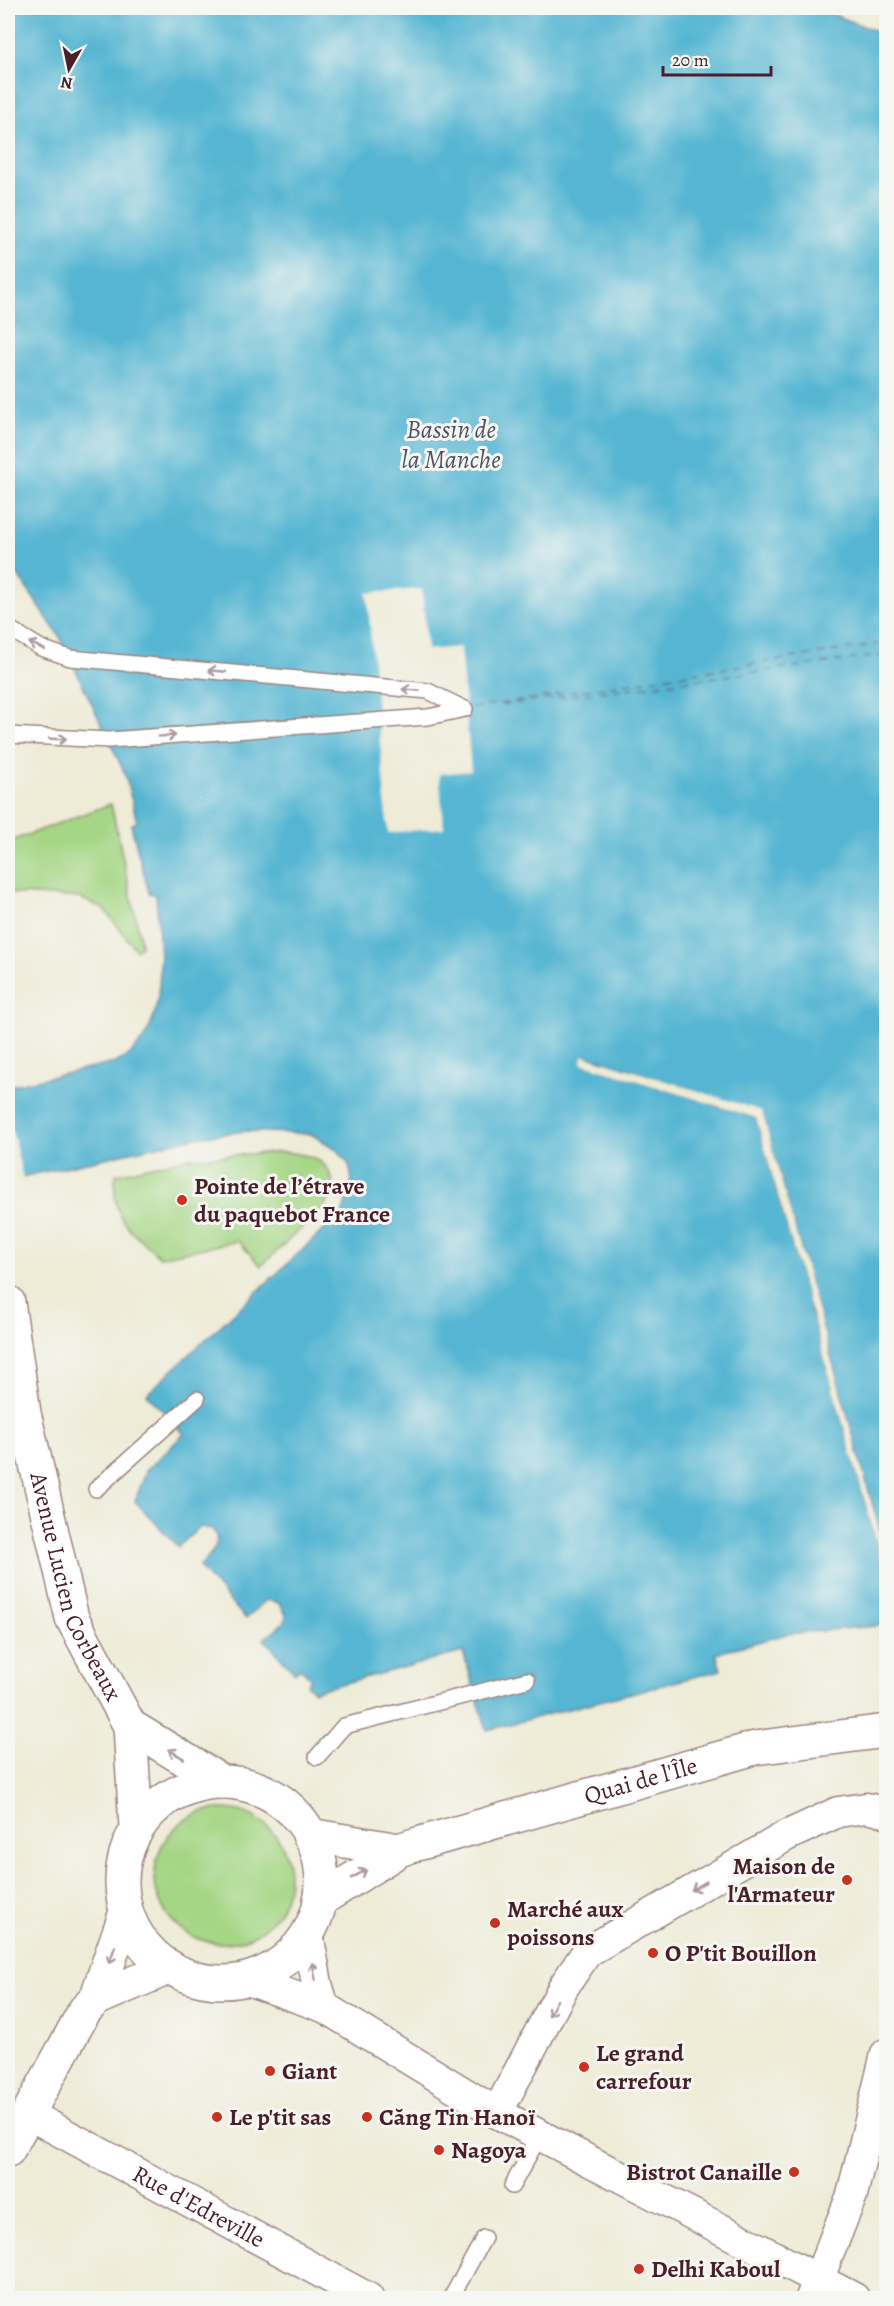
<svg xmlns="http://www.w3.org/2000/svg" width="894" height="2306" font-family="Alegreya,serif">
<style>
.green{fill:#a5d685;stroke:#787a58;stroke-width:1.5}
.water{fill:#54b5d2;stroke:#4f6a7e;stroke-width:1.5}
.pier{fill:#eeebd7}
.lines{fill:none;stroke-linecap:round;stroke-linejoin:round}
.ferry{stroke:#4e5465;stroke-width:1.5;stroke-dasharray:8 6;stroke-linecap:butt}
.lane-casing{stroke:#9c8581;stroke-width:18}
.street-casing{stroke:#9c8581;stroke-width:33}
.secondary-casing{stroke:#9c8581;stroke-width:36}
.primary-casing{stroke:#9c8581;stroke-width:36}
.lane{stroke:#fff;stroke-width:15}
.street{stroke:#fff;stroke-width:30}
.secondary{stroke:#fff;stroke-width:33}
.primary{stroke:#fff;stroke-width:33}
.oneway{stroke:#ae9aa0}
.poi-dot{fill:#c8321e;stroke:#f6f6f2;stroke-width:2}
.labels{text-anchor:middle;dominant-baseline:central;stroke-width:6;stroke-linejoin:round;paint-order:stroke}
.poi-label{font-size:24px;font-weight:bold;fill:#4a1f2b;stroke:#f6f6f2;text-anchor:start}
.street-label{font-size:24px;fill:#4a1f2b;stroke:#f6f6f2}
.water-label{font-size:26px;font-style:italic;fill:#4e5465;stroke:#f6f6f2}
</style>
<rect width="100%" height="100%" fill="#f6f6f2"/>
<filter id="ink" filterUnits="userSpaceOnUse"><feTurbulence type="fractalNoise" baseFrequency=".0167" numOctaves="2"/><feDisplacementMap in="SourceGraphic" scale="12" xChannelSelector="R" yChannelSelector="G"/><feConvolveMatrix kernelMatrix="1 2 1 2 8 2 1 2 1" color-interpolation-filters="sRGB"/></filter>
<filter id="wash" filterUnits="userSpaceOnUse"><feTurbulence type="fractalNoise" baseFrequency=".008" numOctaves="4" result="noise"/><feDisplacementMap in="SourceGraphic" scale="24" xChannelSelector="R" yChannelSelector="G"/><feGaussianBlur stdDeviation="1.35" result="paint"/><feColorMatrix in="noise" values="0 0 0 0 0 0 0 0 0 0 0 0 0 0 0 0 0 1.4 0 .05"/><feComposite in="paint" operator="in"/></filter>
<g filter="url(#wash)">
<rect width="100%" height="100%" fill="#eeebd7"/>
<!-- green -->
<path class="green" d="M111 804 140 937 141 946 136 950 104 909 80 898 8 893V842Z
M282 1152C308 1154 330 1157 334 1188L324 1207 261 1266 238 1241 160 1257C130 1230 109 1218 116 1174L189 1158Z
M155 1876a67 67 0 1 1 134 0a67 67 0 1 1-134 0Z"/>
<!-- water -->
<path class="water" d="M8 8H817L886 35V1553L762 1112 584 1055 582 1063 756 1118 886 1575V1625L787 1634 716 1653 721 1670 487 1730 463 1652 314 1691 307 1685 311 1678 300 1668 295 1673 264 1639 285 1621 286 1615 279 1603 266 1600 246 1619 199 1567C208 1556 225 1544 212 1529L200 1527 178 1547 135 1501 146 1471 184 1434 147 1394 343 1212 352 1180 349 1165 338 1150 311 1134 246 1131 197 1137 8 1180V1086L115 1063C174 1038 159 947 156 895L149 893 131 825 137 821 125 774 60 637 8 561Z"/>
<!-- pier -->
<path class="pier" d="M422 589 427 650 460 647 471 771 439 774 444 828 388 833 367 593Z
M583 1055 762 1111 886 1556 884 1554 760 1114 585 1058V1061L759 1117 886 1564V1575L756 1118 581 1063Z
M8 1112 23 1179 8 1183Z"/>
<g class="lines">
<!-- ferry -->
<path class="ferry" d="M502 705 886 655
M472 708 886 643"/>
</g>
</g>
<g filter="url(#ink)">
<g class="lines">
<defs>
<path id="lane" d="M8 628 41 648 70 658 428 691 465 709
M8 735 109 740 428 717 465 709
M96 1489 197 1399
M317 1757 344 1726 527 1680
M512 2186 540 2135
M451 2298 484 2238"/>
<g id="street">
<path d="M308 1934 317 1984 324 2007"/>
<path d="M245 1979 324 2007 497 2113 854 2298"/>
<path d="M497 2113 564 1986 587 1952 786 1836 838 1812 866 1808 886 1812"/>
<path id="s1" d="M28 2114 368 2298"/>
<path d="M811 2298 852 2195 886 2054"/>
</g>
<g id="secondary">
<path id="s2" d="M8 1302 24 1413 72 1618 130 1726 136 1827"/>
<path d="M130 1726 222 1782"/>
</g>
<g id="primary">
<circle cx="222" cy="1882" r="100"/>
<path d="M309 1835 399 1850"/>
<path id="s3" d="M320 1900 399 1850 414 1845 755 1748 886 1731"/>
<path d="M96 1999 170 1967"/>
<path d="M8 2150 85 2010 96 1999 126 1912"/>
</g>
</defs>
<!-- lane casing -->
<use href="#lane" class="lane-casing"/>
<!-- street casing -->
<use href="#street" class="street-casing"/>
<!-- secondary casing -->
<use href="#secondary" class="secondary-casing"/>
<!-- primary casing -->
<use href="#primary" class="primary-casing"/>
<!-- lane -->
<use href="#lane" class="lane"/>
<!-- street -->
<use href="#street" class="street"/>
<!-- secondary -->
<use href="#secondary" class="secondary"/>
<!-- primary -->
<use href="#primary" class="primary"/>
</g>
<!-- one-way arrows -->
<defs><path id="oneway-shaft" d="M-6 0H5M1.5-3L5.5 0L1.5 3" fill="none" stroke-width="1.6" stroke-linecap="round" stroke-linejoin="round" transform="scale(1.5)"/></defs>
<g class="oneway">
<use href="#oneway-shaft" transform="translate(37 646) rotate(-155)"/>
<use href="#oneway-shaft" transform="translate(217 671) rotate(-175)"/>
<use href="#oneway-shaft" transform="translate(411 690) rotate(-175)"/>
<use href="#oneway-shaft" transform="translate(167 736) rotate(-4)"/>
<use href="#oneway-shaft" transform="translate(58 739) rotate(2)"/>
<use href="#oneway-shaft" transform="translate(176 1754) rotate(-149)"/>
<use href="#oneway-shaft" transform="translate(359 1874) rotate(-29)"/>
<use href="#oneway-shaft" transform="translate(699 1886) rotate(149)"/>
<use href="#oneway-shaft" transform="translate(112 1955) rotate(109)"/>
<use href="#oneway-shaft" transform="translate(314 1971) rotate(-100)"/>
<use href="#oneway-shaft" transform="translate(553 2008) rotate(118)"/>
</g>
</g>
<!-- markers -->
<g class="poi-dot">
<circle cx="182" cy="1200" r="6"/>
<circle cx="847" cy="1880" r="6"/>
<circle cx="495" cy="1923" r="6"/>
<circle cx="653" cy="1953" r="6"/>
<circle cx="584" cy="2067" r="6"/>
<circle cx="270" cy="2071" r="6"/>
<circle cx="217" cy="2117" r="6"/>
<circle cx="367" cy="2117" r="6"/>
<circle cx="439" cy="2150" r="6"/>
<circle cx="794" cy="2172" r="6"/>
<circle cx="639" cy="2269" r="6"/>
</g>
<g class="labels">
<!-- poi labels -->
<g class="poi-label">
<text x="194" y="1186">Pointe de l’étrave<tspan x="194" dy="28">du paquebot France</tspan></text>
<text x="835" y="1866" text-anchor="end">Maison de<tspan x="835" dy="28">l'Armateur</tspan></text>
<text x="507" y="1909">Marché aux<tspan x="507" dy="28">poissons</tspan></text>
<text x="665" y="1953">O P'tit Bouillon</text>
<text x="596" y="2053">Le grand<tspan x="596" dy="28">carrefour</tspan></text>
<text x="282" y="2071">Giant</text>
<text x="229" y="2117">Le p'tit sas</text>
<text x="379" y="2117">Căng Tin Hanoï</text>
<text x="451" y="2150">Nagoya</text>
<text x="782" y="2172" text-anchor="end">Bistrot Canaille</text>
<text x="651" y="2269">Delhi Kaboul</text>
</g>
<!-- street labels -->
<g class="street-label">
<text stroke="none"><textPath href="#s2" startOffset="294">Avenue Lucien Corbeaux</textPath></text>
<text stroke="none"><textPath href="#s3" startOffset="345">Quai de l'Île</textPath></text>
<text stroke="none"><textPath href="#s1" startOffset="194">Rue d'Edreville</textPath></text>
</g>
<!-- water labels -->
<g class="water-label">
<text x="451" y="429">Bassin de<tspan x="451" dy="30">la Manche</tspan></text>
</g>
</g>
<!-- margin -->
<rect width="894" height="2306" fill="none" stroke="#f6f6f2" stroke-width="30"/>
<!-- north arrow -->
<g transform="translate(69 69) rotate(189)" stroke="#f6f6f2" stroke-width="4.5" paint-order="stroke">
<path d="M0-4.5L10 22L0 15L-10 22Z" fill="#4a1f2b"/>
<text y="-9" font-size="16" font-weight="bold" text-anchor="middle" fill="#4a1f2b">N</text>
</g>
<!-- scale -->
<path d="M663 66v9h108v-9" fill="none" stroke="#4a1f2b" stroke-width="3"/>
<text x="672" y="66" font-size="18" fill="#4a1f2b" stroke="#f6f6f2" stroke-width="4.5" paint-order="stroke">20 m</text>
</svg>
